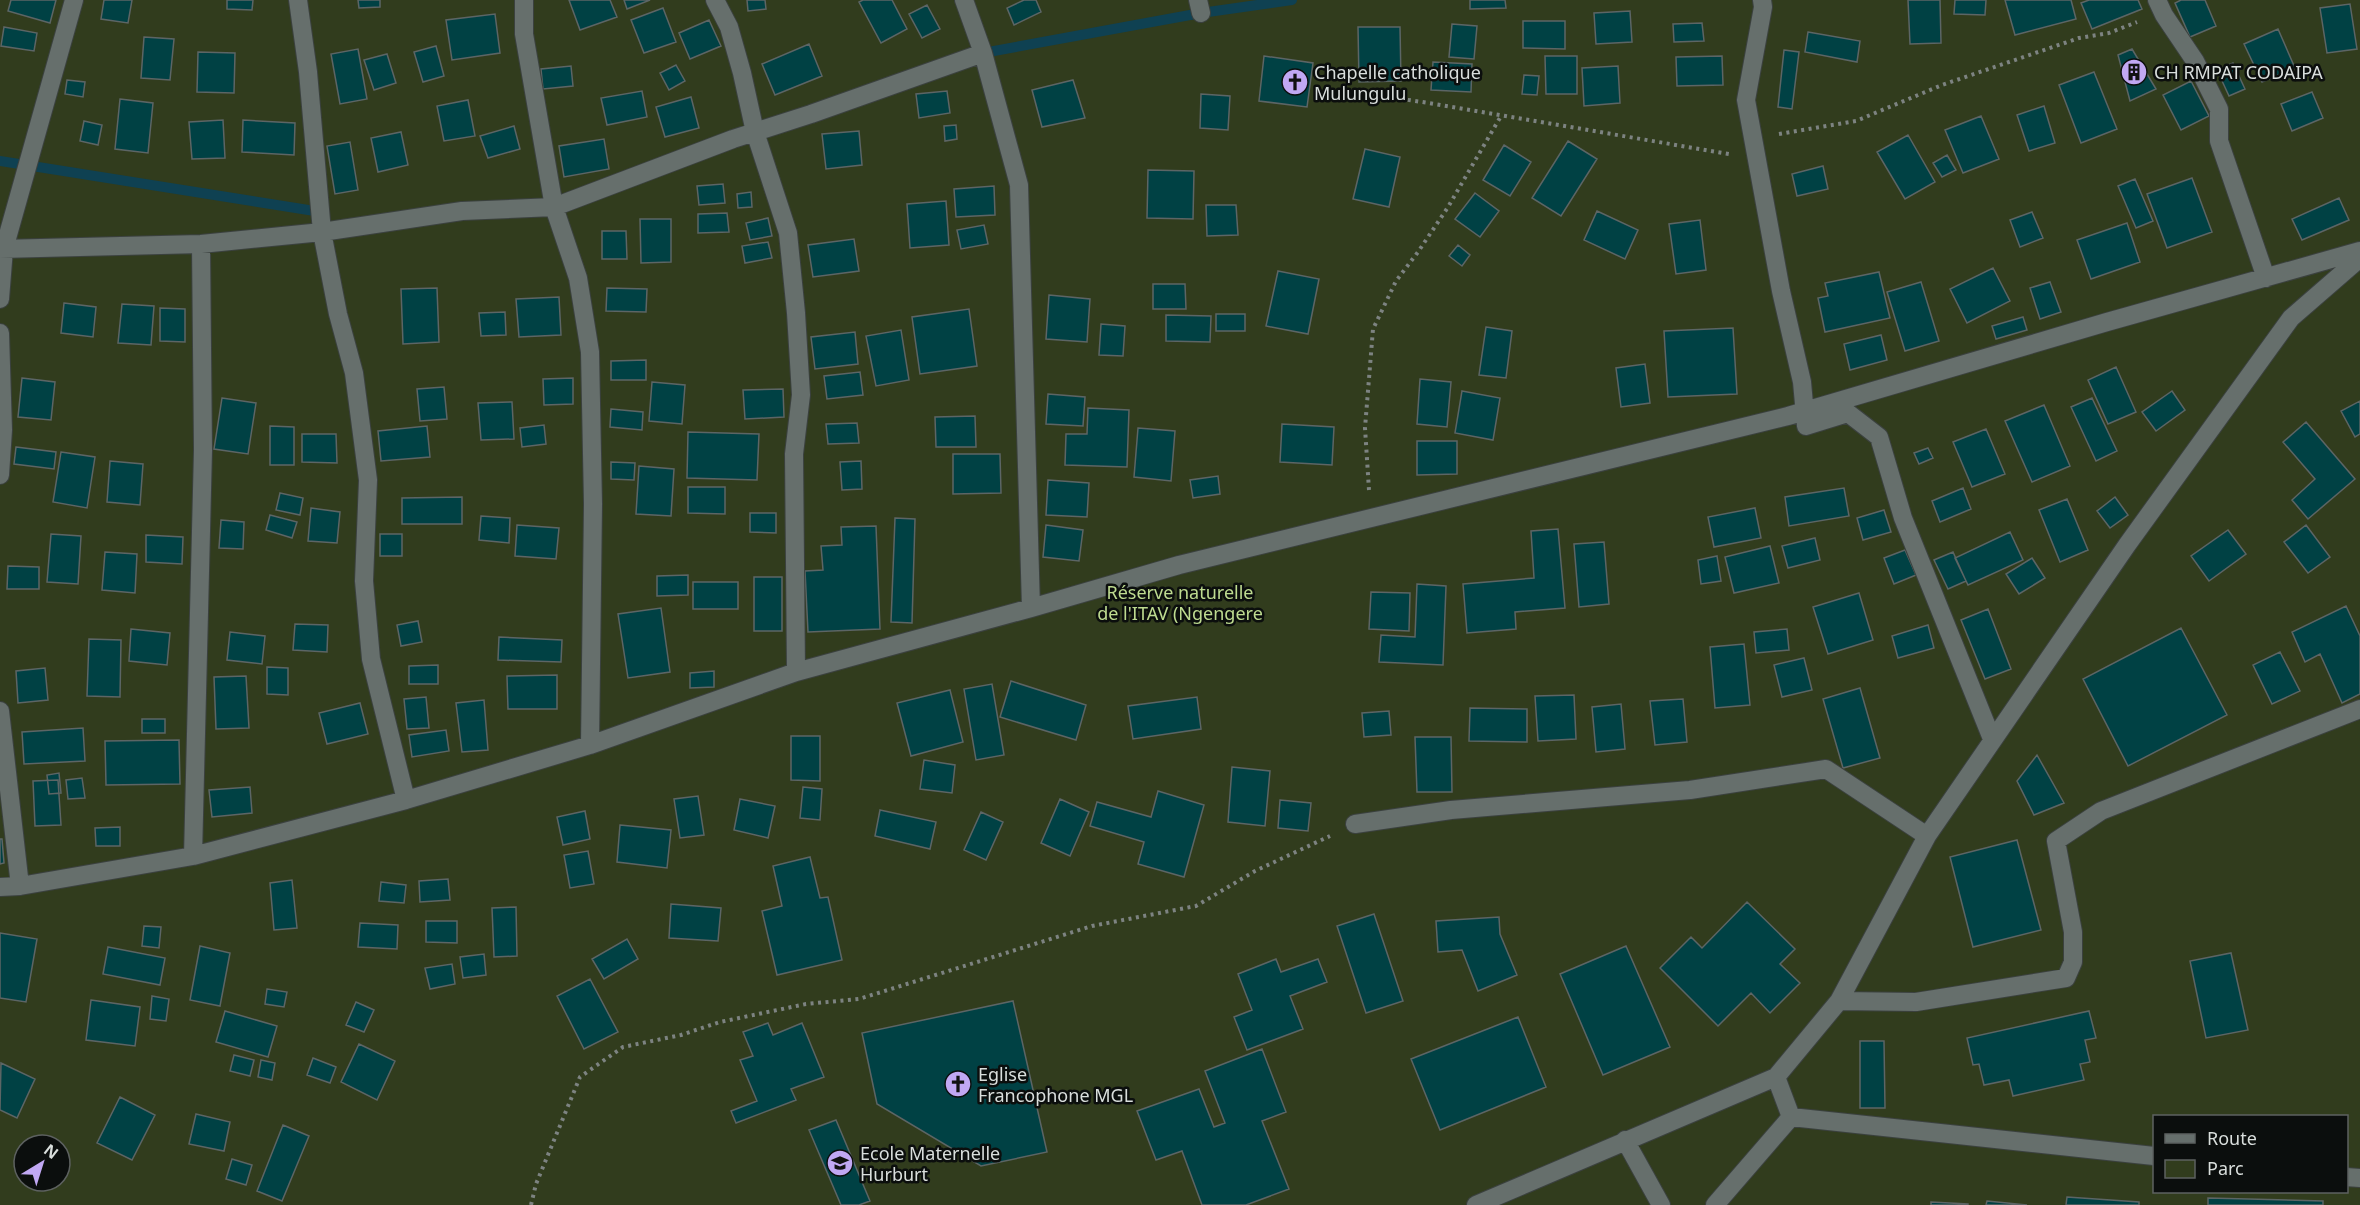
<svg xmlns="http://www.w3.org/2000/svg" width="2360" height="1205" font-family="'Noto Sans',sans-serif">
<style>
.green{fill:#313c1d;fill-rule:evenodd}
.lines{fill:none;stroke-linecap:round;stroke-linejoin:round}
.stream{stroke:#0f4152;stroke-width:10}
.building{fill:#004144;stroke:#5c6565;stroke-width:1.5}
.minor-casing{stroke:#3b413f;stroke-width:20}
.path{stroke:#7d8381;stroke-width:4;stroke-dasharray:3 4.5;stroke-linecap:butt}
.minor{stroke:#666f6c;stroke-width:18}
.labels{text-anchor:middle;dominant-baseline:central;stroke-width:5;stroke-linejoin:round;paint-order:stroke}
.poi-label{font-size:18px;fill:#d9dedc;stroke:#0b0e0d;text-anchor:start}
.park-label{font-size:18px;fill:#bedb90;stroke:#0b0e0d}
</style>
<rect width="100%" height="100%" fill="#1f2624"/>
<!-- green -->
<path class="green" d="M0 0H2360V1205H0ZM2154 1116H2346V1192H2154ZM24 1145H60V1181H24Z"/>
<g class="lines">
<!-- stream -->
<path class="stream" d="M983 53 1201 13 1292 0
M0 161 321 212"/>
</g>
<!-- building -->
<path class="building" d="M11 0H56L50 23 8 11Z
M104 0H132L128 23 101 19Z
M227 0H253L252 10 227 9Z
M358 0H380V7L359 8Z
M569 0H610L617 17 580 30Z
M624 0H650L627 9Z
M747 0H765L766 9 748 11Z
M863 0H892L907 29 881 43 859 2Z
M1024 0H1036L1041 12 1014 25 1007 8Z
M1470 0H1505L1506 8 1470 9Z
M1908 0H1940L1941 43 1910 44Z
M1955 0H1986L1985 15 1954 14Z
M2005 0H2071L2076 19 2015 35Z
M2089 0H2138L2142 9 2092 29 2081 3Z
M2181 0H2205L2216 26 2190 37 2175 3Z
M2350 4 2357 49 2327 53 2320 8Z
M927 5 940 29 922 38 909 14Z
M663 8 676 42 644 53 631 20Z
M1630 11 1632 42 1596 44 1594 13Z
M495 14 500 53 452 60 446 20Z
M709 20 721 46 690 59 679 33Z
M1523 21H1565V49L1523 48Z
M1702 23 1704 41 1674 42 1673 24Z
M1452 24 1477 26 1474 59 1449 57Z
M4 27 37 33 34 51 1 46Z
M1358 27H1400L1401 81 1359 82Z
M2278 29 2295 68 2262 82 2244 44Z
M1808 32 1860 41 1857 62 1805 52Z
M144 37 174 39 170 80 141 78Z
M809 44 822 76 775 95 762 64Z
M436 46 444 76 423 82 414 52Z
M358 49 367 99 340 104 331 54Z
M2132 49 2156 89 2130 101 2118 55Z
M1784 50 1799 52 1792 109 1778 107Z
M198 52 235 53 234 93 197 92Z
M387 54 396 83 374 90 364 60Z
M1264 56 1313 63 1307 107 1259 101Z
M1545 56H1577V94H1546Z
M1722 56 1723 85 1677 86 1676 57Z
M1433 62 1472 64 1471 92 1431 90Z
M2233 63 2245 89 2229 96 2217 70Z
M676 65 685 81 669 90 660 73Z
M571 66 573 86 543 89 541 69Z
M1618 66 1620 103 1584 106 1582 68Z
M2094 72 2117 129 2081 143 2059 85Z
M1524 75 1539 76 1537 95 1522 94Z
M67 80 85 82 83 97 65 94Z
M1073 80 1085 118 1042 127 1032 90Z
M2191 81 2209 116 2181 130 2163 95Z
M642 91 647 117 607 125 601 98Z
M947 91 950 113 919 118 916 94Z
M2312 92 2323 118 2292 131 2281 104Z
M1201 94 1230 96 1228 130 1200 128Z
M691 97 699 128 665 137 656 107Z
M120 99 153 103 148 153 115 149Z
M468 100 475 136 444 141 437 106Z
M2044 106 2055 143 2029 151 2017 115Z
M1981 116 1999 159 1963 173 1945 130Z
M223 120 225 158 192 159 189 122Z
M243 120 295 123 294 155 242 152Z
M84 121 102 125 98 145 80 141Z
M956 125 957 139 945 141 944 126Z
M514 126 520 149 488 158 480 136Z
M859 131 862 165 826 169 822 134Z
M401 132 408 165 378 172 371 138Z
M1908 135 1935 182 1905 199 1877 152Z
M604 139 609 169 564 177 559 146Z
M1568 141 1597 159 1561 216 1532 198Z
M350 142 358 190 335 194 327 146Z
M1504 145 1531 162 1510 196 1483 180Z
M1365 149 1400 157 1389 207 1353 199Z
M1947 155 1956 170 1942 177 1933 163Z
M1823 166 1828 189 1797 196 1792 174Z
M1148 170 1194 171 1193 219 1147 218Z
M2192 178 2212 232 2167 248 2147 194Z
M2135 179 2153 221 2136 228 2118 186Z
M723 184 725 203 699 205 697 186Z
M994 186 995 215 956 217 954 189Z
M751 192 752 207 738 208 737 194Z
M1475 193 1499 211 1480 237 1455 219Z
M2339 198 2349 220 2302 240 2292 219Z
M946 201 949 245 910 248 907 204Z
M1206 205H1236L1238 235 1207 236Z
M1597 211 1638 230 1625 259 1584 240Z
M2032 212 2043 238 2020 247 2010 220Z
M727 213 729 232 698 233V214Z
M768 218 772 236 750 240 746 223Z
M640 219H671V262L641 263Z
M1700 220 1706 270 1676 274 1669 224Z
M2127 223 2140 262 2091 279 2077 240Z
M984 225 988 244 961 249 957 230Z
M602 231H626L627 259H602Z
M854 239 859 271 813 277 808 245Z
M768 242 772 258 745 263 742 246Z
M1458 245 1470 255 1462 266 1449 256Z
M1993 268 2010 301 1967 323 1950 289Z
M1278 271 1319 279 1308 334 1266 326Z
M1879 272 1890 318 1825 332 1818 298 1828 296 1825 283Z
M1921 282 1939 341 1905 351 1887 292Z
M2050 282 2061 312 2040 319 2030 288Z
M1153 284H1185L1186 309H1153Z
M437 288 439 342 403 344 401 289Z
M607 288 647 289 646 312 606 311Z
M1049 295 1090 299 1087 342 1046 339Z
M559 297 561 335 519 337 516 299Z
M64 303 96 307 93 337 61 333Z
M122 304 154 306 151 345 118 343Z
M160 308 185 309V342L160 341Z
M969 309 977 366 920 374 912 317Z
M505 312 506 335 481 336 479 313Z
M1216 314H1245V331H1216Z
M1166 315 1211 316 1210 342 1166 341Z
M2023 317 2027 330 1996 339 1992 326Z
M1101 324 1125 326 1123 356 1099 355Z
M1486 327 1512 331 1506 378 1479 375Z
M1733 328 1737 394 1668 397 1664 331Z
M901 330 909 380 876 386 866 336Z
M855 332 858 364 815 369 811 337Z
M1881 335 1887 360 1850 370 1844 344Z
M646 360V380H611V361Z
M1645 364 1650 403 1621 407 1616 368Z
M2116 367 2136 412 2108 424 2088 380Z
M860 372 863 395 827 399 824 376Z
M22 378 55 382 51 420 18 417Z
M573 378V404L544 405 543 379Z
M1420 379 1451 382 1447 427 1417 424Z
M652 382 685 385 682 424 649 421Z
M444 387 447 419 420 421 417 389Z
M783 389 784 417 745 419 743 390Z
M1462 391 1500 398 1493 440 1455 433Z
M2172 391 2185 410 2156 431 2142 412Z
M1048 394 1085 397 1083 426 1046 424Z
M222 398 256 403 248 454 214 449Z
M2092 398 2117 451 2096 461 2071 407Z
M2360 401V434L2355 437 2341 411Z
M512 402 514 439 481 440 478 403Z
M2044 405 2070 466 2032 482 2005 421Z
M1088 408 1129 410 1127 467 1065 465 1066 434H1087Z
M611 409 643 412 642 430 610 427Z
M975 416 976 447H936L935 417Z
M2306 422 2355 479 2308 519 2292 500 2315 479 2283 442Z
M857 423 859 443 828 444 826 424Z
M1282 424 1334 427 1332 465 1280 462Z
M544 425 546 444 522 447 520 428Z
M270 426 294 427V465H270Z
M427 426 430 457 381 461 378 431Z
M1138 428 1175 431 1171 481 1134 477Z
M1986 429 2005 474 1972 487 1953 442Z
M688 432 759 434 757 480 687 478Z
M302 434H336L337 463 302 462Z
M1417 441H1457V474L1417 475Z
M16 447 56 452 54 469 14 464Z
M1928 448 1933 458 1919 464 1914 453Z
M61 452 95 457 87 508 53 502Z
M953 454H1000L1001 493 953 494Z
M110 461 143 464 140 505 107 502Z
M861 461 862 489 842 490 840 462Z
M611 462 635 463 634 480 611 479Z
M639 466 674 469 671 516 636 514Z
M1218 476 1220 494 1193 498 1190 480Z
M1048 480 1089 483 1087 517 1046 515Z
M688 487H725V514L688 513Z
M1844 488 1849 516 1789 526 1785 497Z
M1963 488 1971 509 1940 522 1932 501Z
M280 493 303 498 300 515 276 510Z
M462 497V524H402V498Z
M2115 497 2128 515 2110 528 2097 511Z
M2067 499 2088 550 2060 562 2039 510Z
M311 508 340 512 337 543 308 541Z
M1755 508 1761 538 1714 547 1708 517Z
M1884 510 1891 532 1863 540 1857 518Z
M750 513H776V533L750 532Z
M270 515 297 522 292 538 266 530Z
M481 516 510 518 509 543 479 540Z
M895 518 915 519 912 623 891 622Z
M221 520 244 522 243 549 219 548Z
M517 525 559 528 556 559 515 556Z
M1046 525 1083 530 1079 561 1043 557Z
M2306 525 2330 557 2308 573 2284 542Z
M876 526 880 629 808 632 805 571 823 570 821 546 842 545 841 527Z
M1558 529 1565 608 1515 612 1516 629 1467 633 1463 584 1534 578 1531 531Z
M2228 530 2246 554 2209 581 2191 556Z
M2010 532 2023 560 1968 585 1955 558Z
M51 534 81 536 78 584 47 582Z
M380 534H402V556H380Z
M146 535 183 537 182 564 146 562Z
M1815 538 1820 560 1788 568 1782 546Z
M1604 542 1609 604 1579 607 1574 544Z
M1770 546 1779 583 1734 593 1725 557Z
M1905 550 1916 575 1894 584 1884 558Z
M105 552 137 554 135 593 102 590Z
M1953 552 1966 581 1948 589 1934 560Z
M1717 556 1721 581 1701 584 1698 560Z
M2032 558 2045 578 2019 594 2006 574Z
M8 566 39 567V589H7Z
M688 575V595L657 596V576Z
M754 577H782V631H754Z
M693 582H738V609H693Z
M1417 584 1446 586 1443 665 1379 662 1381 635 1415 637Z
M1371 592 1410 593 1409 631 1369 629Z
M1859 593 1873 640 1828 654 1813 607Z
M2346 606 2360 636V694L2342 703 2320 654 2305 662 2292 632Z
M661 608 670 672 628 678 618 614Z
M1988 609 2011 669 1985 679 1961 620Z
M418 621 422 642 401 646 397 625Z
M295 624 328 625 327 652 293 650Z
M1928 625 1934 648 1898 658 1892 636Z
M2181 628 2227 715 2128 766 2083 679Z
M131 629 170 633 167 665 129 661Z
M1787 629 1789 650 1756 653 1754 632Z
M230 632 265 636 262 664 227 660Z
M499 637 562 640 561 662 498 660Z
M89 639 121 640 120 697 87 696Z
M1744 644 1750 705 1715 708 1710 647Z
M2280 652 2300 691 2272 704 2253 665Z
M1804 658 1812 690 1782 697 1774 665Z
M438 665V684H409V666Z
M267 667 288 668V695L267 694Z
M45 668 48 700 18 703 16 671Z
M714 671V687L690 688V673Z
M557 675V709H508L507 676Z
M246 676 249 728 216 729 214 677Z
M1011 681 1086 705 1076 740 1000 717Z
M992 684 1004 755 976 760 964 689Z
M1860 688 1880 758 1843 768 1823 699Z
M950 690 963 742 911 756 897 703Z
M1574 695 1576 739 1538 741 1535 696Z
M426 697 429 728 407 729 404 699Z
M1197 697 1201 729 1133 739 1128 706Z
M1683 699 1687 742 1655 745 1650 701Z
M484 700 488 750 462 752 456 703Z
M360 703 368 734 327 744 319 713Z
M1621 704 1625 749 1596 752 1592 707Z
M1470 708 1527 709V742L1469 741Z
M1389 711 1391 735 1364 737 1362 713Z
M142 719H165V733H142Z
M83 728 85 761 24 764 22 732Z
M446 730 449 751 412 757 409 735Z
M791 736H820V781L791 780Z
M1415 737H1451L1452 792H1417Z
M179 740 180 784 106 785 105 741Z
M2037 755 2064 803 2034 815 2017 781Z
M924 760 955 765 952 793 920 789Z
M1232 767 1270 771 1265 826 1228 822Z
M59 773 61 793 49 794 47 775Z
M82 778 85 798 68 799 66 780Z
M58 780 61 825 35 826 33 781Z
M250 787 252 813 212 817 209 790Z
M803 787 822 789 820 820 800 818Z
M1158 791 1204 805 1184 877 1138 864 1144 842 1090 826 1097 802 1151 817Z
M698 796 704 835 680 838 674 799Z
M740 799 775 806 768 838 734 830Z
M1060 799 1089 812 1070 856 1041 843Z
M1280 800 1311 803 1308 831 1278 828Z
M880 810 936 822 930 849 875 836Z
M585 811 590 839 563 845 557 817Z
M981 812 1003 822 986 860 964 850Z
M620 825 671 830 667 868 617 862Z
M120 827V846H96L95 828Z
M0 839H2L4 863 0 864Z
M2017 840 2041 930 1973 947 1950 857Z
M588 851 594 884 570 888 564 855Z
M810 857 820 898 828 897 842 960 777 975 762 911 782 906 773 866Z
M448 879 450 900 420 902 419 881Z
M292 880 297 928 274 930 270 883Z
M381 882 406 885 404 903 379 901Z
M1747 902 1795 949 1780 964 1800 983 1770 1013 1751 993 1718 1026 1660 968 1691 937 1702 948Z
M671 904 721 908 718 941 669 938Z
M516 907 517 956 494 957 492 908Z
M1374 914 1403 1001 1366 1013 1337 926Z
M1499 917 1500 934 1517 975 1478 991 1462 950 1438 952 1436 921Z
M426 921H457V943L426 942Z
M360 923 398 925 397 949 358 947Z
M144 926 161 927 159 948 142 946Z
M0 933 37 939 26 1002 0 998Z
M627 939 638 959 604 979 592 959Z
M200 946 230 953 220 1006 190 1000Z
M1626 946 1670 1047 1603 1075 1560 974Z
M108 947 165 958 160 985 103 974Z
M2231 953 2248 1030 2206 1038 2190 961Z
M484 954 486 975 463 978 460 957Z
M1276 959 1281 972 1318 959 1327 982 1290 996 1303 1029 1247 1050 1234 1017 1252 1010 1238 974Z
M452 964 455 984 430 989 425 968Z
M590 979 618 1032 584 1049 557 996Z
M267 989 287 992 284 1007 265 1004Z
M152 996 169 999 166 1021 150 1019Z
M91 1000 140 1007 135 1046 86 1040Z
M1013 1001 1047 1152 981 1166 877 1104 862 1033Z
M356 1002 374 1010 364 1032 346 1025Z
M225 1011 277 1026 268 1057 216 1042Z
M2089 1011 2096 1038 2085 1040 2090 1062 2080 1064 2084 1080 2013 1096 2009 1080 1984 1085 1979 1064 1973 1065 1967 1038Z
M1518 1017 1546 1087 1440 1130 1411 1059Z
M768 1023 773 1035 802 1023 824 1077 791 1089 796 1100 736 1123 731 1111 757 1101 740 1060 753 1056 743 1032Z
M1860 1041H1884L1885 1108H1860Z
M359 1044 395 1061 377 1100 341 1082Z
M1262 1049 1286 1112 1262 1121 1289 1189 1246 1205H1202L1182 1151 1156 1160 1137 1111 1199 1089 1214 1127 1225 1123 1205 1071Z
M234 1055 254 1060 250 1076 230 1071Z
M313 1058 336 1067 330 1083 307 1075Z
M261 1060 275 1063 272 1080 258 1077Z
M1 1063 35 1079 17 1118 0 1110Z
M120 1097 155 1115 132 1160 97 1143Z
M196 1114 230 1122 224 1151 189 1144Z
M836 1120 870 1201 859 1205H841L809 1130Z
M283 1125 309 1136 282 1201 257 1191Z
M232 1159 252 1165 246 1185 226 1179Z
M2067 1197 2139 1202V1205H2066Z
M2208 1198 2323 1201V1205H2208Z
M1987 1201 2027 1205H1986Z
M1931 1202 1968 1204V1205H1931Z"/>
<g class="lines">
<defs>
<path id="minor" d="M298 0 308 72 322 232 338 314 354 373 368 480 364 581 371 659 406 800
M524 0V34L554 207 578 278 590 352 593 504 590 745
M715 0 729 27 742 73 755 132 788 233 796 313 801 395 794 454 796 672
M964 0 983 53 1019 185 1031 608
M1198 0 1201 13
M1762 0 1763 7 1746 100 1781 291 1802 382 1806 426 1848 413 1879 437 1903 518 1992 739
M2157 0 2164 15 2195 61 2219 109V141L2266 278
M0 249 201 244 322 232 462 211 554 207 733 139 811 114 983 53
M0 299 4 249 74 0
M0 333 3 430 0 475
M0 711 20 886
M1355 824 1451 810 1690 790 1826 769 1927 836
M193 856 203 450 201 244
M0 887 20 886 193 856 406 800 590 745 796 672 1031 608 1179 565 1788 416 2107 322 2360 251
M1839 1001 1916 1002 2066 978 2073 962V932L2056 841 2101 811 2360 709
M1776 1077 1791 1117
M1791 1117 2154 1156
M1625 1140 1661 1205
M2346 1177 2360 1178
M1476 1205 1776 1077 1839 1001 1927 836 2127 545 2291 318 2360 258
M1715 1205 1791 1117"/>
</defs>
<!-- minor casing -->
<use href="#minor" class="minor-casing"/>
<!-- path -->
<path class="path" d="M1341 90 1429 103 1729 154
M1779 134 1856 121 1942 85 2079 38 2109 33 2137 22
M1369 490 1365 428 1373 329 1396 281 1418 252 1448 207 1501 116
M531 1205 536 1184 580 1077 623 1047 681 1035 720 1022 806 1004 859 999 1092 926 1196 906 1255 871 1330 836"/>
<!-- minor -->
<use href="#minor" class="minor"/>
</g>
<!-- icons -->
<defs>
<symbol id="building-disc" viewBox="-11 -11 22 22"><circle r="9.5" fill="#c1a8f3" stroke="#0b0e0d"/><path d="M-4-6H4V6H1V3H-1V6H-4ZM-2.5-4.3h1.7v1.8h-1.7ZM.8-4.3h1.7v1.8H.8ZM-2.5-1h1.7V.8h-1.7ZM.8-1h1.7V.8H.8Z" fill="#111"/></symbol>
<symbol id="church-disc" viewBox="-11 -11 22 22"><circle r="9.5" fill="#c1a8f3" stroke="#0b0e0d"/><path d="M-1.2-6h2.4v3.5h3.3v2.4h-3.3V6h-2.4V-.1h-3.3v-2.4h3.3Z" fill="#111"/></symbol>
<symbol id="school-disc" viewBox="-11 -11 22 22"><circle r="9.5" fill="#c1a8f3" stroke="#0b0e0d"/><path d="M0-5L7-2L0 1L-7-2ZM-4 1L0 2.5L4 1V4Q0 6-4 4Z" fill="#111"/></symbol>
</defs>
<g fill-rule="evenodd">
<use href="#building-disc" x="2119" y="57" width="30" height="30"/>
<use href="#church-disc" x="1280" y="67" width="30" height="30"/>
<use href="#church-disc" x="943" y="1069" width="30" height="30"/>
<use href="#school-disc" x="825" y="1148" width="30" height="30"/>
</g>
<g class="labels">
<!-- poi labels -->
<g class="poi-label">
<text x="1314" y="72">Chapelle catholique<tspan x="1314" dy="21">Mulungulu</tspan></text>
<text x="2154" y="72">CH RMPAT CODAIPA</text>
<text x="978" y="1074">Eglise<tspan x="978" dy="21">Francophone MGL</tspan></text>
<text x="860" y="1153">Ecole Maternelle<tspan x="860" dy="21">Hurburt</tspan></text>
</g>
<!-- park labels -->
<g class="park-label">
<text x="1180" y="592">Réserve naturelle<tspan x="1180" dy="21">de l'ITAV (Ngengere</tspan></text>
</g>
</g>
<!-- legend -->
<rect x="2153" y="1115" width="195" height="78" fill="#0b0e0d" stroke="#5d6160" stroke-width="1.5"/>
<rect x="2165" y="1134" width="30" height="9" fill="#666f6c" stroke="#5d6160" stroke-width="1.5"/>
<text x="2207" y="1145" font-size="18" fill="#d9dedc">Route</text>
<rect x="2165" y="1160" width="30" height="18" fill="#313c1d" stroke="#5d6160" stroke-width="1.5"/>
<text x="2207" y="1175" font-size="18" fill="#d9dedc">Parc</text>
<!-- north arrow -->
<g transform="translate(42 1163) rotate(38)"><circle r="28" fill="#0b0e0d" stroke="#5d6160" stroke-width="1.5"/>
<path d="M0-4.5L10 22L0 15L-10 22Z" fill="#c1a8f3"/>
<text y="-9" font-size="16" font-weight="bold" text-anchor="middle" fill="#d9dedc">N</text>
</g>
</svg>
